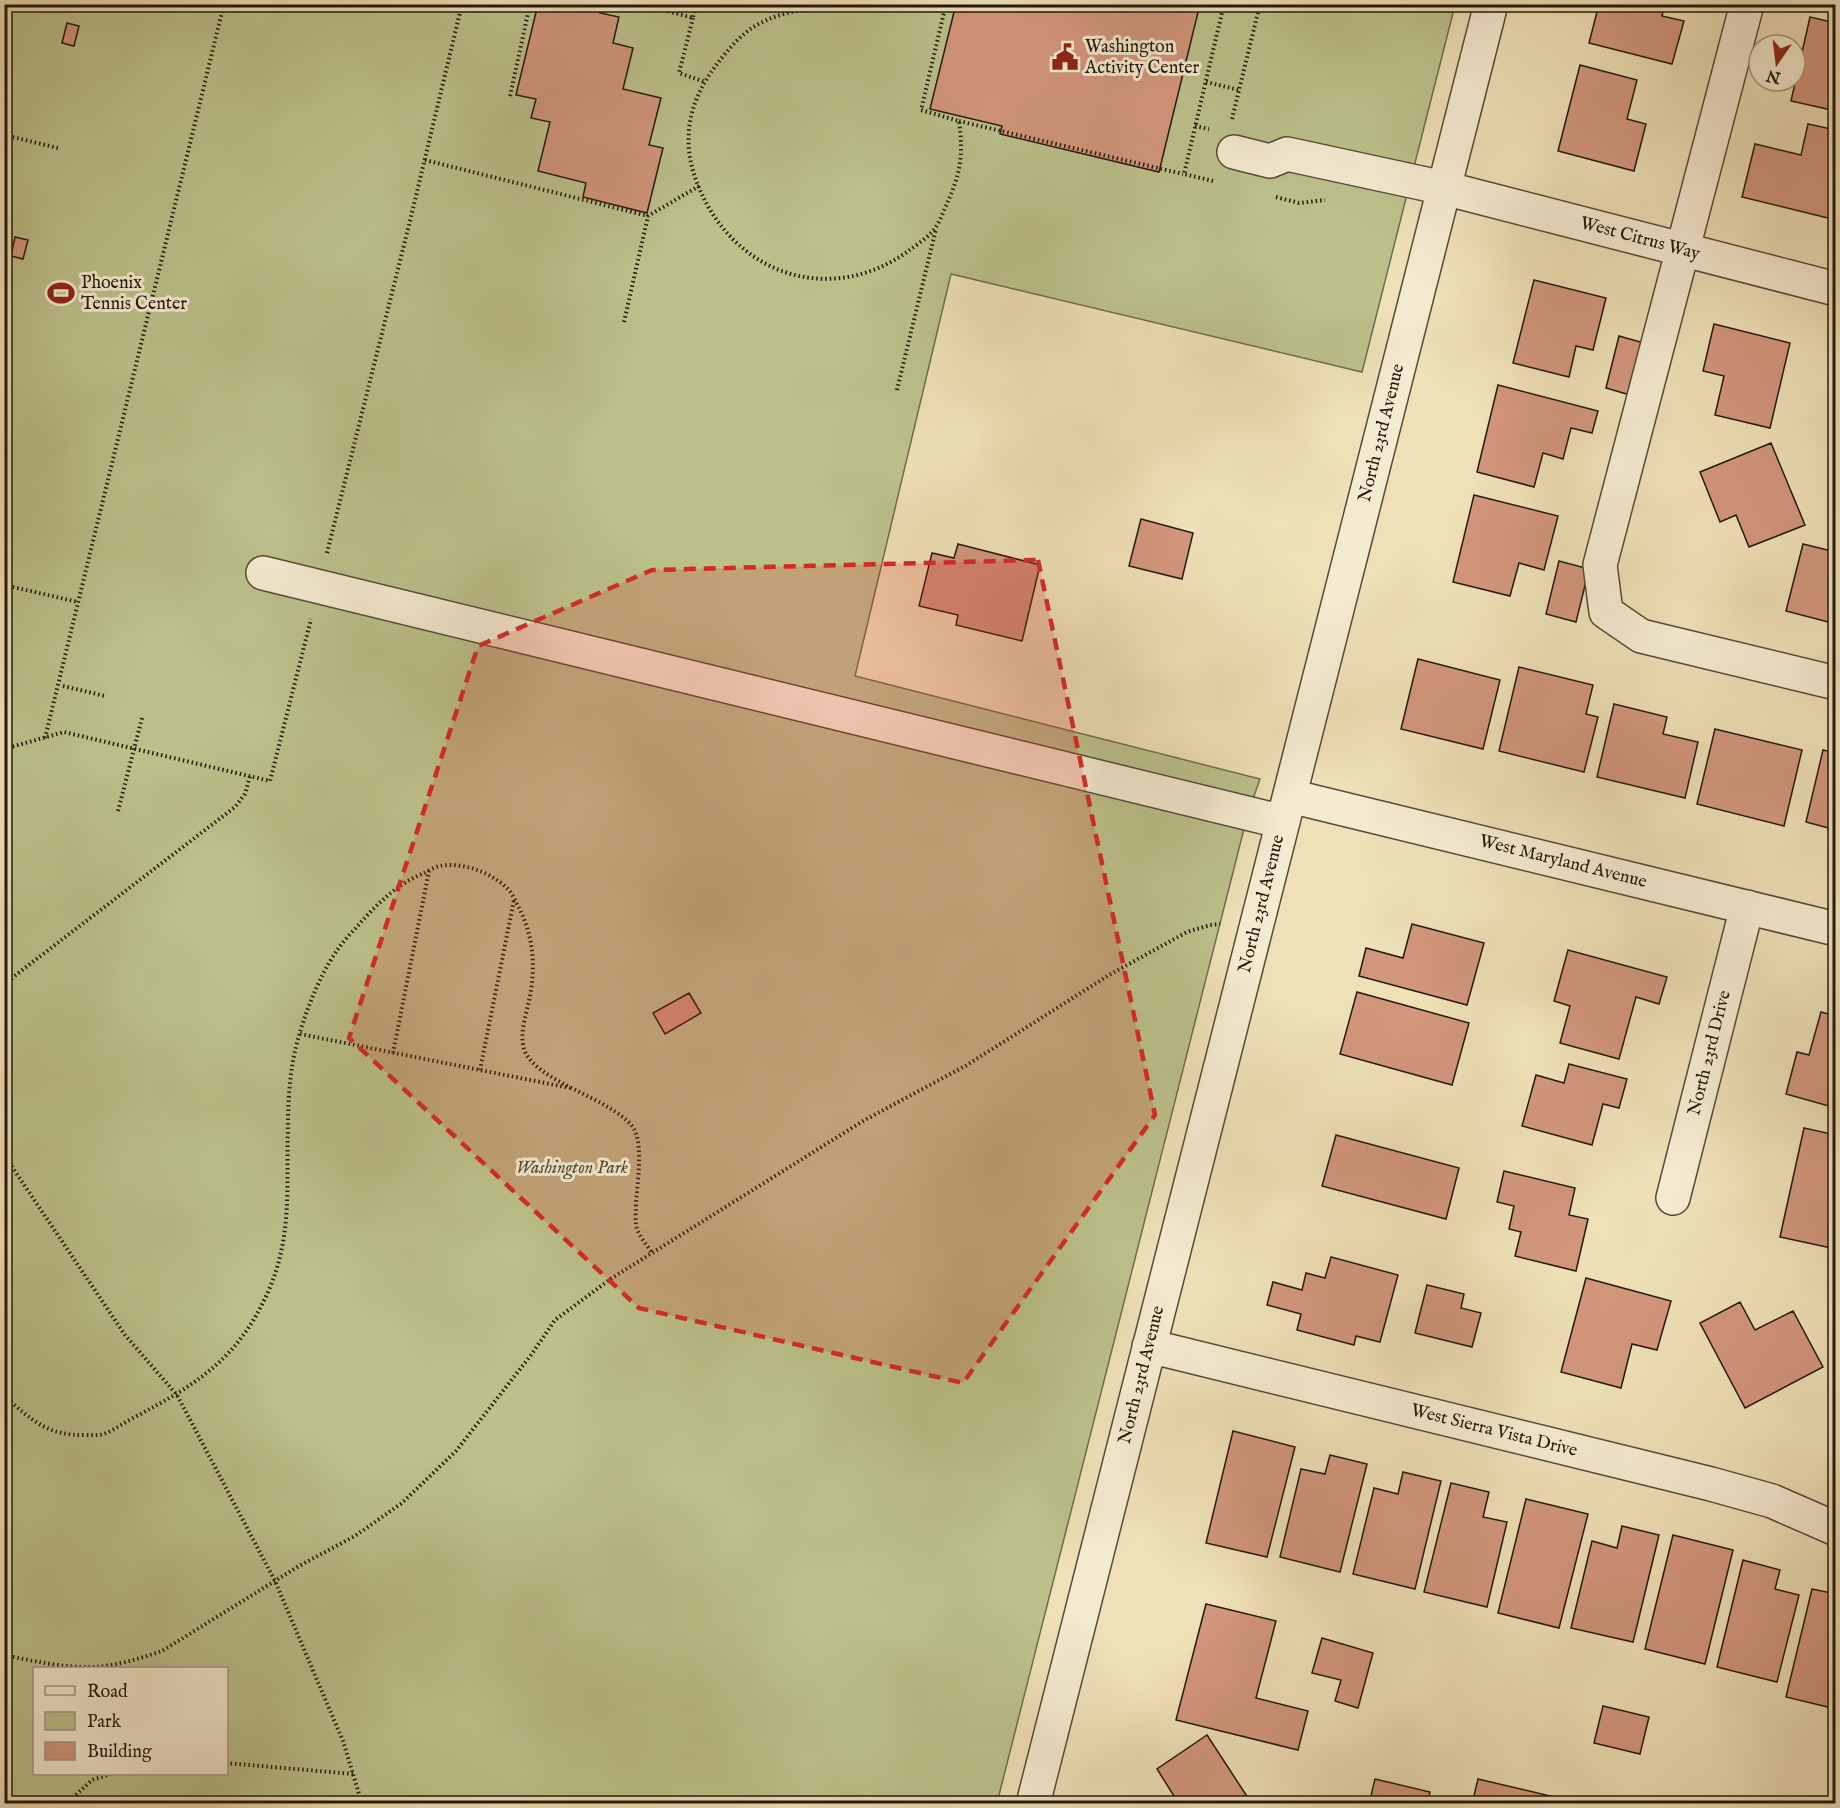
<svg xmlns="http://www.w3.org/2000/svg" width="1840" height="1808" font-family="'IM FELL English',serif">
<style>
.green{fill:#bcc18c;stroke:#6f6d4c;stroke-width:1.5;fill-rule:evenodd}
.building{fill:#d2967d;stroke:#22190d;stroke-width:1.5}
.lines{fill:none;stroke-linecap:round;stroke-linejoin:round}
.minor-casing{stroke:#554b38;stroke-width:36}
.path{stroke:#22190d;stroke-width:4;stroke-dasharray:1.5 3;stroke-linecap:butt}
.minor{stroke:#f5ebd0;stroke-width:33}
.marked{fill:#d62828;fill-opacity:0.2;stroke:#d62828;stroke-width:4.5;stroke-dasharray:12 8;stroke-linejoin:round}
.labels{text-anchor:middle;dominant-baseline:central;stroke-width:6;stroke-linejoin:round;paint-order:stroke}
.poi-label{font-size:18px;fill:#22190d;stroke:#f5ebd0;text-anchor:start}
.street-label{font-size:18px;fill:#22190d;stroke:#f5ebd0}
.park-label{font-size:18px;font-style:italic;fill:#504b33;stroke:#f5ebd0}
</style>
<rect width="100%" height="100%" fill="#efe0b7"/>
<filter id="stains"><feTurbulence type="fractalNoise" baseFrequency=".00333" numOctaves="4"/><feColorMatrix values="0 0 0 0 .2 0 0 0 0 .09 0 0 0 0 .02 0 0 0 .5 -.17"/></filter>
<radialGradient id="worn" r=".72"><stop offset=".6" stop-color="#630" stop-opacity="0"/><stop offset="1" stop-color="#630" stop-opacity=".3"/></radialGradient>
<!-- green -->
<path class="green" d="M4 5H1455L1362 372 951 274 855 676 1260 779 1248 813 997 1803H5ZM34 1668H226V1774H34Z"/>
<!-- building -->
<path class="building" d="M538 4H601L600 13 619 17 613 43 633 48 623 89 661 98 649 145 663 148 647 213 583 197 586 183 538 171 550 122 531 118 536 99 516 95Z
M956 4H1200L1159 172 1000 134 1002 126 930 109Z
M1599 4H1665L1662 16 1684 21 1672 64 1589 43Z
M1810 17 1836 23V111L1791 101Z
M67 23 79 26 74 46 62 43Z
M1580 65 1637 80 1627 119 1646 124 1634 171 1558 151Z
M1808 124 1836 130V220L1742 197 1755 144 1801 155Z
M15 237 28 240 23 259 11 256Z
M1534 280 1606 298 1593 350 1576 346 1569 377 1513 363Z
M1714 324 1790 343 1770 428 1715 415 1724 376 1703 371Z
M1619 336 1644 343 1630 395 1606 388Z
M1498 385 1598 411 1592 433 1571 428 1563 459 1543 453 1534 487 1477 472Z
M1771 443 1805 525 1749 547 1736 515 1720 522 1700 472Z
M1474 495 1558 516 1544 570 1519 563 1510 596 1453 582Z
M1141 519 1193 533 1182 579 1129 566Z
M958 544 1040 565 1022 641 956 625 958 615 919 606 932 553 954 558Z
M1803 544 1836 552V624L1786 611Z
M1559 561 1589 569 1576 622 1546 614Z
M1418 659 1500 680 1483 749 1401 729Z
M1519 667 1593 685 1586 714 1598 717 1584 772 1499 751Z
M1614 704 1667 717 1663 734 1698 742 1685 798 1597 777Z
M1715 729 1802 750 1784 826 1697 804Z
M1823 750 1836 753V830L1806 822Z
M1412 924 1484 943 1467 1005 1359 976 1366 948 1403 958Z
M1568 950 1667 977 1659 1004 1636 997 1619 1059 1560 1043 1570 1006 1554 1001Z
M1357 992 1469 1023 1452 1085 1340 1054Z
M689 993 701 1013 665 1034 653 1013Z
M1821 1012 1836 1016V1108L1786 1094 1797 1052 1809 1055Z
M1569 1064 1627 1079 1619 1108 1603 1104 1592 1145 1522 1126 1536 1075 1564 1083Z
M1804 1128 1836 1135V1249L1780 1237Z
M1336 1135 1459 1168 1446 1219 1322 1186Z
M1504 1171 1575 1188 1569 1215 1588 1219 1576 1271 1515 1256 1521 1232 1509 1229 1514 1206 1497 1202Z
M1331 1257 1398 1275 1380 1342 1356 1336 1354 1345 1297 1330 1301 1314 1267 1305 1273 1282 1302 1290 1306 1273 1325 1278Z
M1586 1278 1671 1301 1657 1350 1632 1344 1621 1388 1561 1372Z
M1427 1285 1464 1294 1461 1308 1481 1313 1472 1347 1415 1333Z
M1740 1302 1755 1330 1793 1311 1823 1367 1745 1408 1700 1323Z
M1233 1431 1295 1447 1267 1557 1206 1543Z
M1330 1455 1367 1464 1340 1572 1280 1557 1301 1469 1325 1474Z
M1403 1472 1441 1481 1415 1589 1353 1574 1374 1488 1398 1494Z
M1451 1483 1489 1492 1483 1517 1507 1522 1487 1607 1424 1592Z
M1526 1499 1588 1514 1559 1628 1498 1613Z
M1622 1526 1659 1535 1633 1642 1571 1628 1592 1541 1617 1548Z
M1673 1535 1733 1550 1705 1664 1645 1649Z
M1743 1560 1780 1570 1775 1589 1799 1595 1777 1682 1717 1667Z
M1812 1589 1836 1594V1709L1786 1697Z
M1206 1604 1276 1621 1256 1698 1308 1711 1298 1750 1176 1720Z
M1322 1638 1373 1653 1358 1708 1335 1701 1341 1680 1312 1673Z
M1603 1706 1649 1717 1640 1754 1594 1743Z
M1207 1735 1252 1804H1179L1157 1769Z
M1375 1779 1430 1792 1427 1804H1369Z
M1478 1779 1563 1799 1562 1804H1472Z"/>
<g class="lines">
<defs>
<path id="minor" d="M1747 4 1600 565 1606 612 1641 636 1836 683
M1234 152 1270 161 1287 154 1444 188 1836 289
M263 573 1283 822
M1290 796 1836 929
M1673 1198 1747 907
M1149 1346 1711 1484 1772 1501 1836 1529
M1033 1804 1491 4"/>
</defs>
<!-- minor casing -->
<use href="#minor" class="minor-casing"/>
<!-- path -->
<path class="path" d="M642 4 693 18 696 4
M857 4V7C823 7 785 8 755 26 740 35 727 51 717 64 681 111 680 157 709 208 752 281 837 301 907 252 916 245 928 238 935 228 939 223 942 215 945 208 960 176 964 156 959 121L921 110 946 4
M693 18 679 73 705 82
M1206 82 1239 90
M510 96 530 4
M1232 119 1260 4
M959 121 1183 174
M1195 126 1209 129
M4 135 58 148
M425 160 648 216
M1213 181 1184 174 1224 4
M1276 197 1299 203 1325 200
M624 322 648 216 699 186
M4 363H6
M897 390 936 229
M327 553 409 225 462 4
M4 585 78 602
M63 686 105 696
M45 738 224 4
M4 749 64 732 270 781 311 619
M118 811 142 718
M4 984 235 807 245 794 250 776
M300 1034 570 1088
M393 1053 429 871
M480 1070 514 900
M4 1155 125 1335 177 1395 275 1581 343 1741 362 1804
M4 1396C32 1420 47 1436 86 1435 93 1435 99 1436 106 1433 116 1429 125 1422 135 1417 197 1384 238 1359 268 1292 293 1235 286 1186 288 1127 288 1107 289 1086 292 1067 297 1032 317 978 338 949 343 942 349 935 355 929 374 907 395 885 422 874 427 872 434 867 440 866 463 862 491 872 508 889 512 893 515 900 518 906 533 934 536 965 530 996 527 1013 519 1032 524 1049 534 1081 610 1098 632 1126 647 1145 633 1199 636 1224 637 1234 647 1245 652 1253
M4 1655C34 1661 63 1668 93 1667 116 1666 141 1658 162 1651L299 1566 355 1536 402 1503 456 1451 531 1355 555 1320 612 1278 863 1121 967 1065 1109 975 1187 932 1210 925 1220 924
M226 1763 353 1774
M66 1804 92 1780 111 1774"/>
<!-- minor -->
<use href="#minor" class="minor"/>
</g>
<!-- marked area -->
<path class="marked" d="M1038 560 1155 1115 963 1383 639 1308 349 1038 478 646 652 570Z"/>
<!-- icons -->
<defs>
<symbol id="civic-bare" viewBox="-9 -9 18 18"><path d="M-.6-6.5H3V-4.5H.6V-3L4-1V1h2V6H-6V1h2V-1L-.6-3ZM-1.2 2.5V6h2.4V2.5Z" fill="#8f2418" stroke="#f5ebd0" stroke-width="2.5" paint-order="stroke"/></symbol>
<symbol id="stadium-bare" viewBox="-9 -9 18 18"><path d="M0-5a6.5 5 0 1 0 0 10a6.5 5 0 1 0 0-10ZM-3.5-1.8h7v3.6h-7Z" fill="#8f2418" stroke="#f5ebd0" stroke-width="2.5" paint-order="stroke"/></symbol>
</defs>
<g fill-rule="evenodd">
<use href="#civic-bare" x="1046" y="38" width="38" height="38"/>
<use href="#stadium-bare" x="42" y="274" width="38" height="38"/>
</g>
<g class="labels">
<!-- poi labels -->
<g class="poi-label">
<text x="1085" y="47">Washington<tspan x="1085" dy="21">Activity Center</tspan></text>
<text x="81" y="283">Phoenix<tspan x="81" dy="21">Tennis Center</tspan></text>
</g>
<!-- street labels -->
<g class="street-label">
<text transform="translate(1640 239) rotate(15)">West Citrus Way</text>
<text transform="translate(1382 433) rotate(-76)">North 23rd Avenue</text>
<text transform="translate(1563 862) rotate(14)">West Maryland Avenue</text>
<text transform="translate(1262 904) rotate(-76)">North 23rd Avenue</text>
<text transform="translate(1710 1053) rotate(-76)">North 23rd Drive</text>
<text transform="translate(1142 1375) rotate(-76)">North 23rd Avenue</text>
<text transform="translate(1494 1431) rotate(14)">West Sierra Vista Drive</text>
</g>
<!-- park labels -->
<g class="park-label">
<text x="572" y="1168">Washington Park</text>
</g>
</g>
<!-- margin -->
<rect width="1840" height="1808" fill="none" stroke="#efe0b7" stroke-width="24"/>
<rect x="6" y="6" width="1828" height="1796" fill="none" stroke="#22190d" stroke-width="3"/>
<rect x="12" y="12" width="1816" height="1784" fill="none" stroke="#22190d" stroke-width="1.5"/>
<!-- legend -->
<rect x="33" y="1667" width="195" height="108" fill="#f5ebd0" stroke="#a19782" stroke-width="1.5"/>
<rect x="45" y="1686" width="30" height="9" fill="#f5ebd0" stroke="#a19782" stroke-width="1.5"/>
<text x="87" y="1697" font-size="18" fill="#22190d">Road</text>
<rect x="45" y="1712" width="30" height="18" fill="#bcc18c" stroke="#a19782" stroke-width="1.5"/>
<text x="87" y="1727" font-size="18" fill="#22190d">Park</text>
<rect x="45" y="1742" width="30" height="18" fill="#d2967d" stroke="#a19782" stroke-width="1.5"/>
<text x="87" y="1757" font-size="18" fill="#22190d">Building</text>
<!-- north arrow -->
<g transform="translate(1777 63) rotate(194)"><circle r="28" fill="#f5ebd0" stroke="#a19782" stroke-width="1.5"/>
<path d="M0-4.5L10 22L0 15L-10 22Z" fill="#8f2418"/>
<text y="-9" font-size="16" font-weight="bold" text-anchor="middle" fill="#22190d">N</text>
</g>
<rect width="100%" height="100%" filter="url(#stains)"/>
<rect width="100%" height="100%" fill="url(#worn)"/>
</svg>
